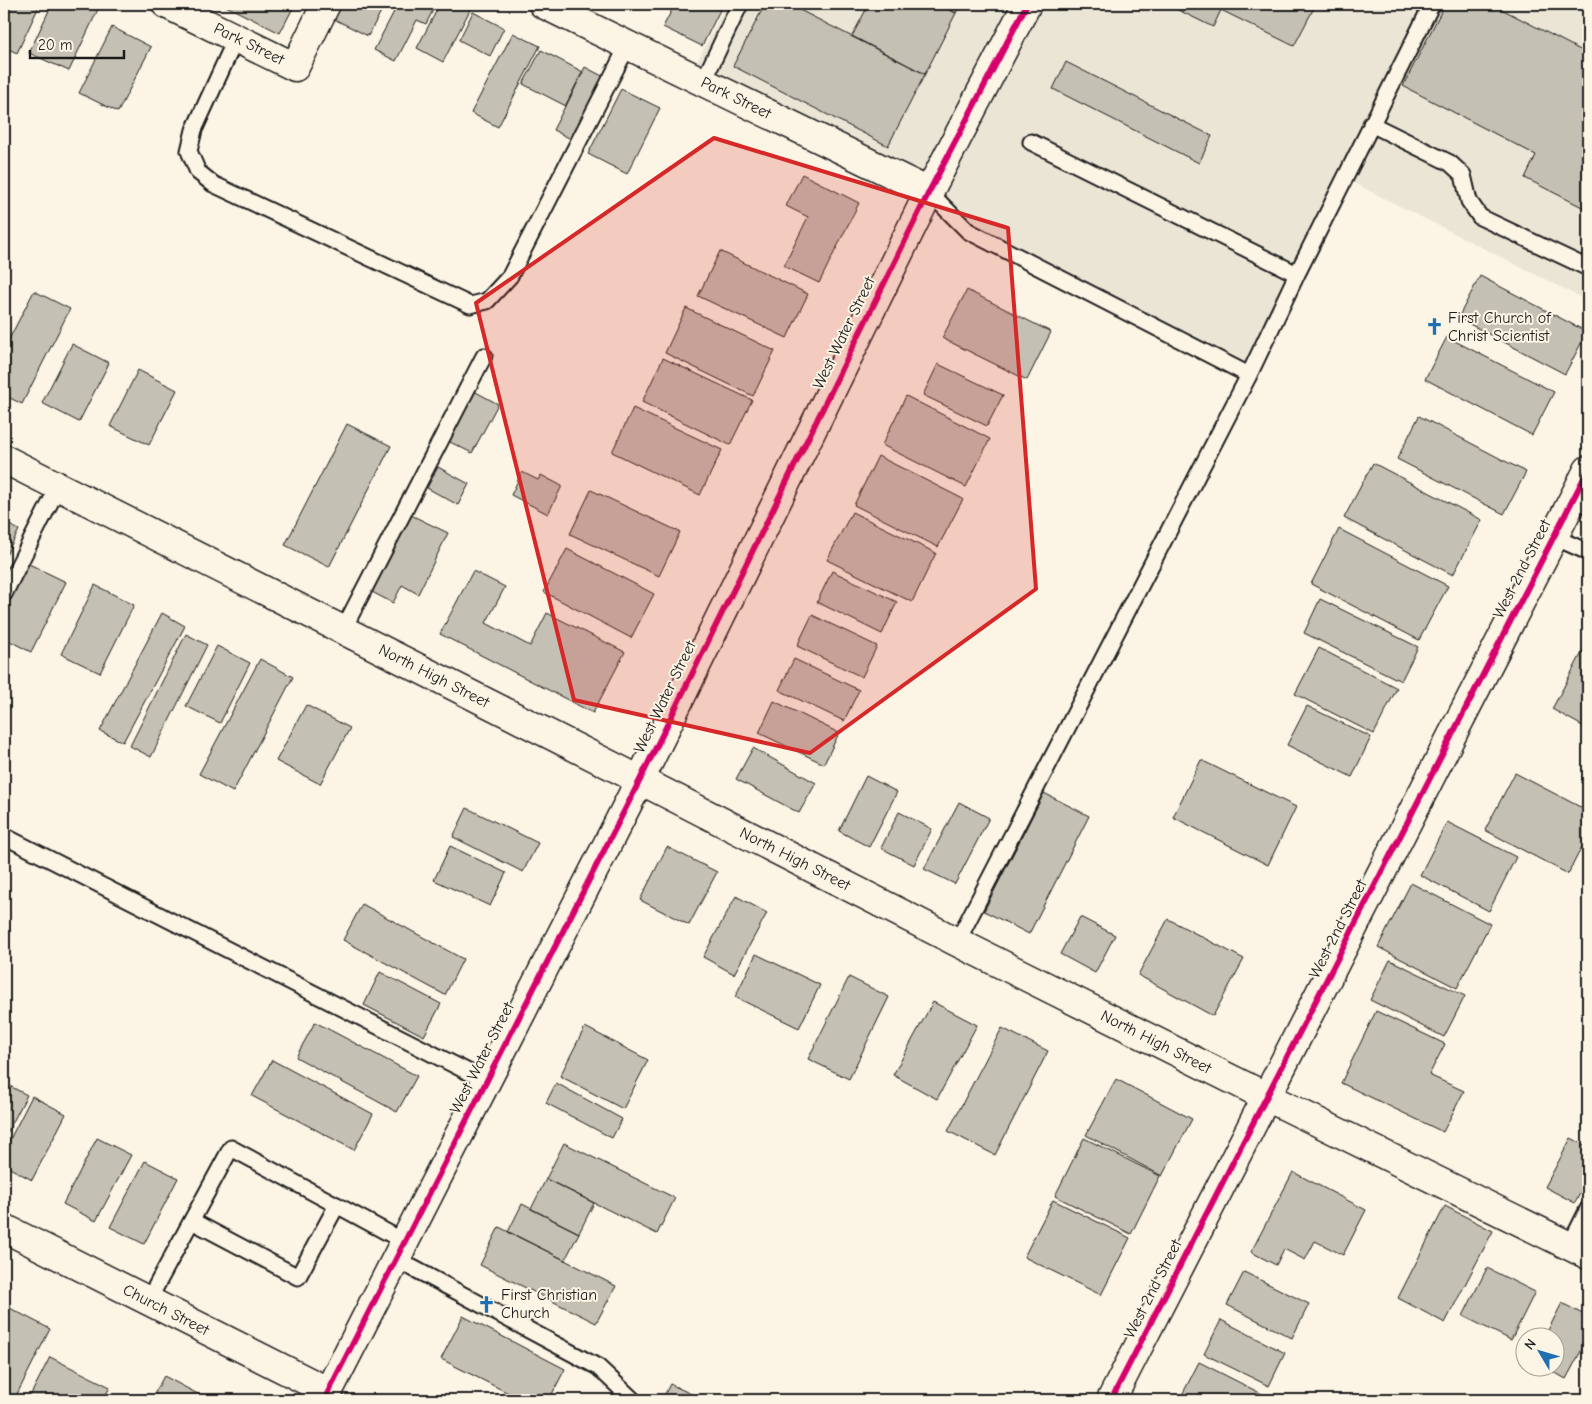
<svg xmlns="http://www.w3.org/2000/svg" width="1592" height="1404" font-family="'Comic Neue',sans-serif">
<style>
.built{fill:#ebe5d6}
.building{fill:#c4c0b3;stroke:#1c1c1c}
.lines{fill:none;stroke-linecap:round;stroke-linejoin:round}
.service-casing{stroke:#1c1c1c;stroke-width:19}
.minor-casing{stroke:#1c1c1c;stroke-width:31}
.tertiary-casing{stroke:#1c1c1c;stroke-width:31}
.primary-casing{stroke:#1c1c1c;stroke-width:31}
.service{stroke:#fcf5e5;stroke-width:15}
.minor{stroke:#fcf5e5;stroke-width:28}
.tertiary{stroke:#fcf5e5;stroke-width:28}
.primary{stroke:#fcf5e5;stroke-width:28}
.cycleway-casing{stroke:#fcf5e5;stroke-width:9}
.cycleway{stroke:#d6006c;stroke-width:6}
.marked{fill:#d62828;fill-opacity:0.2;stroke:#d62828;stroke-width:4;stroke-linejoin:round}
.labels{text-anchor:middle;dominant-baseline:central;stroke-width:4;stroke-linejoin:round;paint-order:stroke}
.street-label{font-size:16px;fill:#1c1c1c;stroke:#fcf5e5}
.poi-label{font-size:16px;fill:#1c1c1c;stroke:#fcf5e5;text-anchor:start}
</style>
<rect width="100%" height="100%" fill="#fcf5e5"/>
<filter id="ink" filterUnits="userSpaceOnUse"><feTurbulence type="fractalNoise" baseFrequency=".02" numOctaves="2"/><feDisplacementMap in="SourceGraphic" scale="10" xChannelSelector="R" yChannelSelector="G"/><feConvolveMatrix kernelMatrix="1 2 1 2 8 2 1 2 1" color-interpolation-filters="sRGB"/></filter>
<g filter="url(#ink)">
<!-- built -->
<path class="built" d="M726 4H1588V301L1338 175 1244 367 686 84Z"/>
<!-- building -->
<path class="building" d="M4 4H40L17 53 4 47Z
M52 4 100 5 69 71 29 53Z
M222 4H295L280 33Z
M336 4H385L368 36 330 17Z
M398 4H436L426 24 417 20 396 61 374 50Z
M440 4H462L471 8 443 62 417 48Z
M675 4H723L702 46 663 27Z
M765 4H788L925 74 888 146 733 66Z
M869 4H938L956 13 925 74 852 36Z
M938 4H961L956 13Z
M1166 4H1316L1294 46 1221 10 1213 27Z
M1445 4H1492L1588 54V210L1525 178 1536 155 1403 86Z
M473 12 504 28 490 56 459 40Z
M112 27 151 47 118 112 79 93Z
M513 33 540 46 498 127 471 113Z
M541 50 583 72 566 106 523 84Z
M1066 62 1212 136 1199 163 1053 89Z
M585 67 608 79 575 141 553 130Z
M621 89 660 108 627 174 588 154Z
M802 174 859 203 819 283 784 266 808 217 786 206Z
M720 251 808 294 787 338 698 296Z
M1480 276 1587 332 1565 374 1458 318Z
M967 290 1051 332 1027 380 942 338Z
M34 291 70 309 22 404 4 395V349Z
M686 308 775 351 753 396 665 353Z
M1447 337 1554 392 1532 435 1425 379Z
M72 344 109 363 79 422 42 403Z
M663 358 752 400 730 445 642 402Z
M938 364 1003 395 987 426 923 395Z
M138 370 177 390 149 445 110 426Z
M472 390 498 404 472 453 446 440Z
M906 396 990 439 966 487 882 445Z
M633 408 722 450 700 495 612 452Z
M1419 416 1526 472 1504 514 1397 459Z
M347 424 391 446 329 567 285 545Z
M878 456 963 499 938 547 854 505Z
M1373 463 1482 520 1453 575 1344 518Z
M438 467 469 484 458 505 427 488Z
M522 472 538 480 541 475 562 486 548 514 511 495Z
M591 490 680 532 659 576 570 534Z
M852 512 936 553 912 602 827 560Z
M409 514 448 533 418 594 402 585 393 603 372 592Z
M4 522 19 530 4 559Z
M1339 529 1448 586 1419 640 1311 584Z
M567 549 654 594 631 638 544 592Z
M27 563 66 582 31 652 4 638V611Z
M473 571 505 587 486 623 530 646 547 613 625 652 593 713 440 634Z
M832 571 897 602 882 634 817 602Z
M95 585 134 605 100 673 61 654Z
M1320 599 1418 647 1401 681 1304 633Z
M162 613 185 626 123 742 100 731Z
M812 615 877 646 862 677 797 646Z
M186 634 207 645 151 757 130 746Z
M217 646 250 663 220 723 186 706Z
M1585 647 1588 649V729L1552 709Z
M1319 648 1397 688 1374 734 1295 694Z
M260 659 293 677 233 792 199 774Z
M794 659 859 690 844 721 779 690Z
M774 701 839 733 824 764 759 733Z
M306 705 350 728 320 784 276 761Z
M1307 706 1371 737 1352 777 1287 745Z
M753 748 816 783 799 813 736 779Z
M1201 760 1296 807 1268 865 1173 817Z
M1515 773 1588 811V835L1568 874 1485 830Z
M866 776 897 792 869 847 839 831Z
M1044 793 1089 816 1029 934 984 911Z
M959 802 989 818 955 884 924 869Z
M467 808 538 843 523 872 453 837Z
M899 812 932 829 914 865 881 848Z
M1447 822 1516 857 1489 911 1420 875Z
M450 846 506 873 490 906 434 880Z
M667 847 717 872 689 925 640 900Z
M1411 883 1490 924 1457 988 1378 947Z
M736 896 767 913 734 974 703 957Z
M362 904 463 959 445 995 343 940Z
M1080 917 1115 935 1095 973 1060 954Z
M1168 919 1244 959 1213 1016 1138 975Z
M756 954 820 985 799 1028 735 997Z
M1390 960 1465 996 1444 1037 1370 1000Z
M380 972 441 1004 424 1036 364 1005Z
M849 977 889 997 849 1079 808 1059Z
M933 1002 977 1025 937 1099 893 1075Z
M1376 1011 1445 1044 1429 1075 1464 1091 1443 1132 1341 1083Z
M315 1022 417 1076 397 1112 296 1057Z
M585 1027 648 1060 623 1109 560 1076Z
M1002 1028 1048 1051 995 1155 948 1131Z
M272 1060 373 1114 354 1150 252 1096Z
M1116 1079 1192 1119 1162 1176 1086 1135Z
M4 1083 27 1095 4 1139Z
M556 1083 622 1119 612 1138 546 1103Z
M32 1096 66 1114 32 1180 4 1165V1151Z
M97 1138 131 1155 96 1221 63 1204Z
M1084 1138 1160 1176 1131 1234 1055 1196Z
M1571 1138 1588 1147V1178L1575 1203 1545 1187Z
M564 1143 675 1198 657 1234 546 1179Z
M145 1161 178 1178 144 1244 110 1227Z
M1293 1172 1366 1210 1343 1255 1315 1241 1305 1260 1284 1249 1276 1265 1251 1252Z
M546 1179 594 1203 579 1233 531 1209Z
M1053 1200 1130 1238 1101 1295 1024 1257Z
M522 1204 579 1233 565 1260 508 1232Z
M1445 1206 1493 1231 1445 1323 1398 1298Z
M499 1227 616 1286 596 1323 480 1265Z
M1487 1268 1535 1292 1511 1340 1463 1316Z
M1244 1272 1309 1304 1292 1338 1227 1305Z
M1562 1303 1588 1317V1338L1566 1379 1543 1366H1554V1336H1545Z
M4 1305 50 1329 14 1400H4Z
M463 1316 565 1369 549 1400H522L441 1359Z
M1221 1320 1285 1353 1269 1386 1204 1354Z
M50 1357 110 1387 103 1400H28Z
M1199 1362 1264 1395 1261 1400H1192L1182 1395Z
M164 1376 209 1400H151Z
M670 1384 704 1400H662Z"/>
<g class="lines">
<defs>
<path id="service" d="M236 38 194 130 189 151 198 172 213 184 470 305 487 301 510 276 628 45
M703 82 740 4
M1371 124 1450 163 1463 175 1469 201 1480 217 1588 268
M1031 142 1297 274 1432 4
M929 192 968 231 1249 375
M1554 537 1588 552
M4 594 58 487
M343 630 484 356
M4 836 486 1081
M957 942 1249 375 1297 274
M192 1221 298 1277 337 1205
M1570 1245 1588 1209
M396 1259 598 1367 633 1400
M148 1301 231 1148 405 1242"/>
<path id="minor" d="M166 4 295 67 326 4
M543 4 929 192
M4 1228 329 1392
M1111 1400 1588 470"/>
<path id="tertiary" d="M324 1400 640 780 929 192 1027 4"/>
<path id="primary" d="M4 459 640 780 957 942 1267 1097 1588 1255"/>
</defs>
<!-- service casing -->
<use href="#service" class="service-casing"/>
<!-- minor casing -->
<use href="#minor" class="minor-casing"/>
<!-- tertiary casing -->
<use href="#tertiary" class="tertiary-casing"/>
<!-- primary casing -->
<use href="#primary" class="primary-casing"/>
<!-- service -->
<use href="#service" class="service"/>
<!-- minor -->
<use href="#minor" class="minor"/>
<!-- tertiary -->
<use href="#tertiary" class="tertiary"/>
<!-- primary -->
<use href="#primary" class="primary"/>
<defs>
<path id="cycleway" d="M324 1400 640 780 929 192 1027 4
M1111 1400 1588 470"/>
</defs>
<!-- cycleway casing -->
<use href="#cycleway" class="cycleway-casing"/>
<!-- cycleway -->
<use href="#cycleway" class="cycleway"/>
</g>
</g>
<!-- marked area -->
<path class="marked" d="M714 138 1008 228 1036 589 810 753 574 700 476 303Z"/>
<!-- icons -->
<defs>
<symbol id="church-bare" viewBox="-9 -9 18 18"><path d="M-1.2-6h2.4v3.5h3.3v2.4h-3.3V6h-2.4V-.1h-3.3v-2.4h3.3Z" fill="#1f6fb2" stroke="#fcf5e5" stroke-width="2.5" paint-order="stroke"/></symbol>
</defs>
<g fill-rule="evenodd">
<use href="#church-bare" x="1422" y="314" width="25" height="25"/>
<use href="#church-bare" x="474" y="1292" width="25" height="25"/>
</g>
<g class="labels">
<!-- street labels -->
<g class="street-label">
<text transform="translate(249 44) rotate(26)">Park Street</text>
<text transform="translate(736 98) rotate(26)">Park Street</text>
<text transform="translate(844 333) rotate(-64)">West Water Street</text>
<text transform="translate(1522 569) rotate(-63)">West 2nd Street</text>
<text transform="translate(434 676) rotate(27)">North High Street</text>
<text transform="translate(665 697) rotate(-64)">West Water Street</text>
<text transform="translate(795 859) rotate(27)">North High Street</text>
<text transform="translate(1338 929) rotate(-63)">West 2nd Street</text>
<text transform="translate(1156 1042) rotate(27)">North High Street</text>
<text transform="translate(482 1058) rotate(-63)">West Water Street</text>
<text transform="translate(1153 1289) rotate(-63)">West 2nd Street</text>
<text transform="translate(166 1310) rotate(27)">Church Street</text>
</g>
<!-- poi labels -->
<g class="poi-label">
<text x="1448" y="318">First Church of<tspan x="1448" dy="18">Christ Scientist</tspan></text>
<text x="501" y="1295">First Christian<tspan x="501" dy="18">Church</tspan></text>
</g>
</g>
<!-- margin -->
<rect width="1592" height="1404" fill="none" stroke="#fcf5e5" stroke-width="20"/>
<rect x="10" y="10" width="1572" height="1384" fill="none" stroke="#1c1c1c" stroke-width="2" filter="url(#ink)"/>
<!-- north arrow -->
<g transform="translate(1540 1352) rotate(308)"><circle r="24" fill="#fcf5e5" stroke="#a29e95"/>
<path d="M0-4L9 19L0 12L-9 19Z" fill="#1f6fb2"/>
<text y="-8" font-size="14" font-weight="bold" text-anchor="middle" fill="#1c1c1c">N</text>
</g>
<!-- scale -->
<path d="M30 50v8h94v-8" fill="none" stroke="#1c1c1c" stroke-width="2.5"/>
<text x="38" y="50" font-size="15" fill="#1c1c1c" stroke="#fcf5e5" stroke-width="4" paint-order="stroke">20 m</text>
</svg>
